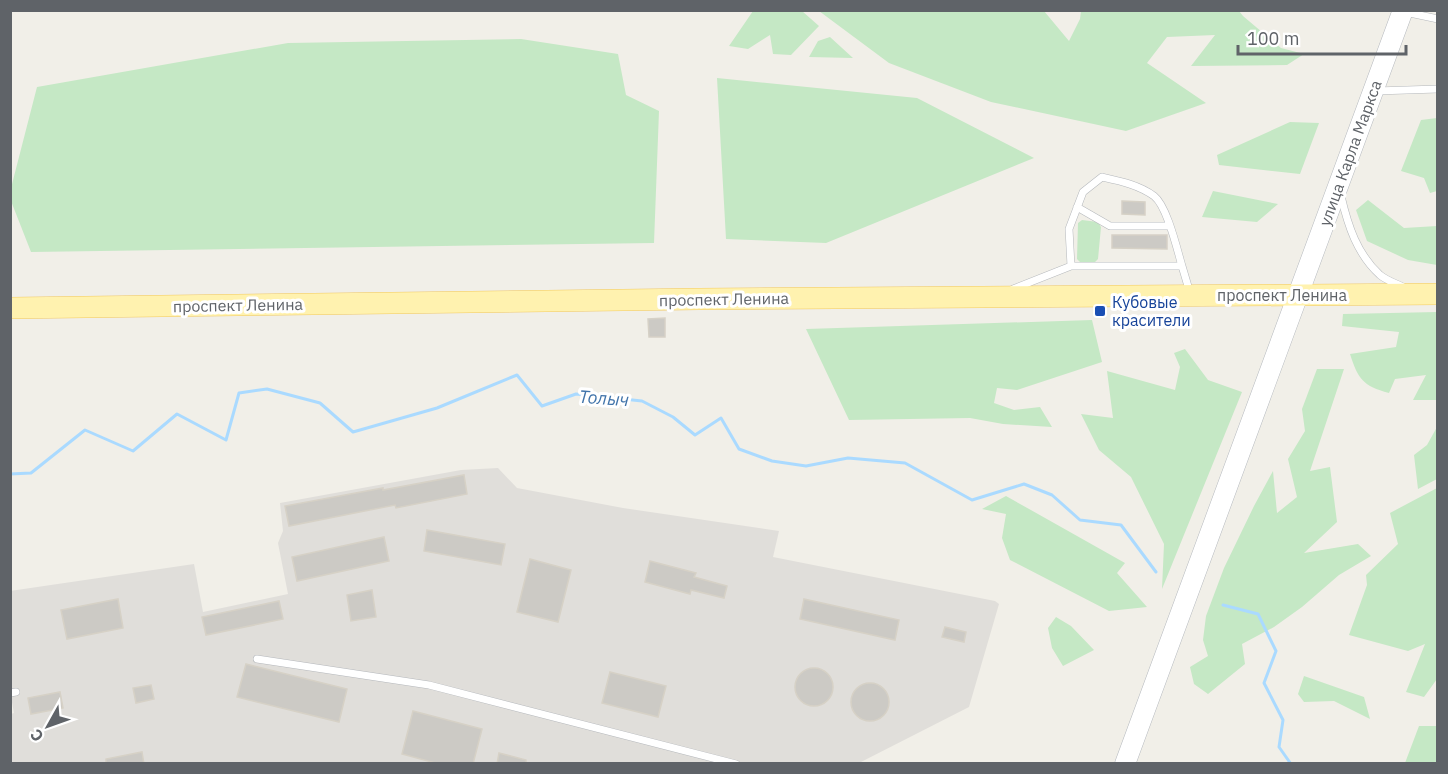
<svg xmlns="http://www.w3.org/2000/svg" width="1448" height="774" font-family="'IBM Plex Sans',sans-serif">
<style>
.industrial{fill:#e0deda}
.green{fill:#c5e8c5}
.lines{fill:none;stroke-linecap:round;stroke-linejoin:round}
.stream{stroke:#aadaff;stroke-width:3}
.building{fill:#cccac5;stroke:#d6d1c6;stroke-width:1.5}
.lane-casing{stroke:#b5b8bc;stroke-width:8}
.secondary-casing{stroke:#b6babf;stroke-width:21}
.primary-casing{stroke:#f2c960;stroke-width:22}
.lane{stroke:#fff;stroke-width:7}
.secondary{stroke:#fff;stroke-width:20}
.primary{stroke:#fff2af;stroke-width:21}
.transit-dot{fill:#1a4fb4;stroke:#fff;stroke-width:2}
.labels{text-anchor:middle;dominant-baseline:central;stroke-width:6;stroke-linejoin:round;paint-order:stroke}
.street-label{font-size:16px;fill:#5f6368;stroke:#fff}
.transit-label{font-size:16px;fill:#164399;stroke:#fff;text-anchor:start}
.water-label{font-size:18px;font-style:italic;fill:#4174aa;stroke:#fff}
</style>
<rect width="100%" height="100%" fill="#f1efe8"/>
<!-- industrial -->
<path class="industrial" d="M498 468 517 488 623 508 779 531 773 557 995 601 999 604 969 707 859 763 11 764V714L14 713 10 692V591L194 564 203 612 288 594 278 543 283 531 280 503 461 470Z"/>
<!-- green -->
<path class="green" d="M753 11H802L819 26 791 55 773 54 770 35 748 49 729 46Z
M819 11H1044L1069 41 1080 19 1081 11H1239L1243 16 1281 48 1304 54 1287 65 1191 66 1215 35 1167 37 1147 63 1206 103 1126 131 991 102 889 63Z
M830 37 853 58 809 57 818 41Z
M521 39 618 54 626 95 659 111 654 243 31 252 11 201V188L37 87 288 43Z
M717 78 917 98 1034 158 826 243 726 239Z
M1437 118V191L1430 193 1424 178 1401 171 1421 120Z
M1290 122 1319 123 1300 174 1219 165 1217 155Z
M1213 191 1278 204 1257 222 1202 217Z
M1368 200 1404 228 1437 226V265L1408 260 1367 241 1356 210Z
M1082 220 1098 222 1101 227 1098 259 1095 262H1080L1077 259 1078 223Z
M1437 312V400H1413L1426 375 1395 379 1389 393C1363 386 1358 379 1350 354L1396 347 1399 332 1342 326 1343 314Z
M1092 320 1102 362 1017 390 997 388 994 403 1014 410 1040 407 1052 427 1003 424 970 418 849 420 806 329Z
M1185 349 1208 380 1242 392 1162 589 1164 544 1131 477 1099 450 1081 414 1113 418 1107 371 1175 390 1180 367 1174 353Z
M1317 369H1344L1310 471 1330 467 1337 522 1304 553 1358 544 1371 556 1339 575 1302 607 1274 627 1242 644 1245 664 1208 694 1194 684 1190 667 1208 656 1203 640 1206 616 1224 568 1254 506 1273 471 1277 513 1297 497 1288 459 1305 431 1302 409Z
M1437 427V479L1418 489 1414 455 1427 445Z
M1437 488V679L1424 697 1406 692 1425 644 1408 651 1349 635 1367 585 1366 575 1398 544 1390 513Z
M1006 496 1125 563 1117 573 1147 607 1109 611 1010 560 1002 538 1006 514 982 509Z
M1056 617 1071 626 1094 650 1063 666 1052 648 1048 628Z
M1304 676 1364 697 1370 719 1334 701 1304 702 1298 694Z
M1437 726V763H1405L1419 726Z"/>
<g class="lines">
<!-- stream -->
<path class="stream" d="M10 474 31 473 85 430 133 451 177 414 226 440 239 393 267 389 320 403 353 432 437 408 517 375 542 406 576 394 642 401 673 417 695 435 721 418 739 449 772 461 806 466 848 458 905 463 972 500 1024 484 1052 495 1080 520 1121 525 1156 572
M1223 605 1258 614 1276 651 1264 683 1283 720 1279 747 1291 764"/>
</g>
<!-- building -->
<path class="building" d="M1122 201 1145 202V215L1122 214Z
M1112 235H1167V249L1112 248Z
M665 318V337H649L648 319Z
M464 475 467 494 396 508 395 505 289 526 285 506 383 488V490Z
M427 530 505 544 501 565 424 551Z
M384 537 389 561 297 581 292 557Z
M530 559 571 570 558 622 517 612Z
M650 561 696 573 694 577 727 586 724 598 691 590 690 594 645 582Z
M372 590 376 617 351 621 347 595Z
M118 599 123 628 67 639 61 610Z
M804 599 899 620 895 640 800 619Z
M279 601 283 619 206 635 202 617Z
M945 627 966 632 964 642 942 637Z
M246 664 347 689 339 722 237 697Z
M795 687a19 19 0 1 1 38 0a19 19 0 1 1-38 0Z
M610 672 666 686 658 717 602 703Z
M851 702a19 19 0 1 1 38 0a19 19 0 1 1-38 0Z
M151 685 154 699 136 703 133 688Z
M60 692 63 708 31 714 28 698Z
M413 711 482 729 473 764H439L402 754Z
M142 752 144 764H106V759Z
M499 753 526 760V764H497Z"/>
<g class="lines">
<defs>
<path id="lane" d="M1405 12 1438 19
M1376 91 1438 89
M1341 196C1348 226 1357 254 1380 275 1387 281 1398 284 1405 288
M1077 207 1110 226H1170
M1071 266 1069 229 1083 192 1102 177C1120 181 1139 185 1154 196 1167 206 1177 249 1182 266
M1013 289 1071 266H1182L1190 293
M257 659 429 685 736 764
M10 693 16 692"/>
<path id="secondary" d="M1125 764 1403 10"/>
<path id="primary" d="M10 308 699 299 1438 294"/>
</defs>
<!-- lane casing -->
<use href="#lane" class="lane-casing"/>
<!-- secondary casing -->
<use href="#secondary" class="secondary-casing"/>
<!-- primary casing -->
<use href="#primary" class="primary-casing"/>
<!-- lane -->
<use href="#lane" class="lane"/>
<!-- secondary -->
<use href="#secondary" class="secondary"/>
<!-- primary -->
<use href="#primary" class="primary"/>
</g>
<!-- markers -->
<rect class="transit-dot" x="1094" y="305" width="12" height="12" rx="3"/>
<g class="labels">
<!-- street labels -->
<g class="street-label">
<text transform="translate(1350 153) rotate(-70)">улица Карла Маркса</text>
<text x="1282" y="295">проспект Ленина</text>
<text transform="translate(724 299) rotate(-1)">проспект Ленина</text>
<text transform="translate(238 305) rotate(-1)">проспект Ленина</text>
</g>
<!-- transit labels -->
<g class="transit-label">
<text x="1112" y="302">Кубовые<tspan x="1112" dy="18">красители</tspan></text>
</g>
<!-- water labels -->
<g class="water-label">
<text transform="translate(604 398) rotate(4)">Толыч</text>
</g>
</g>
<!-- border -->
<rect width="1448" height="774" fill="none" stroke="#5f6368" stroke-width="24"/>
<!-- north arrow -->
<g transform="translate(48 726) rotate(230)" stroke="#ffffff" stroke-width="4.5" paint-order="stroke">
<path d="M0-4.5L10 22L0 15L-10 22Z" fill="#5f6368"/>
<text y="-9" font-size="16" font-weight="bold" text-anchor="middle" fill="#5f6368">С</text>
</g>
<!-- scale -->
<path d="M1238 45v9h168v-9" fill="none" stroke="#5f6368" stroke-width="3"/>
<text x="1247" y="45" font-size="18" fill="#5f6368" stroke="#ffffff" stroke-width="4.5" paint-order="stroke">100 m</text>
</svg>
